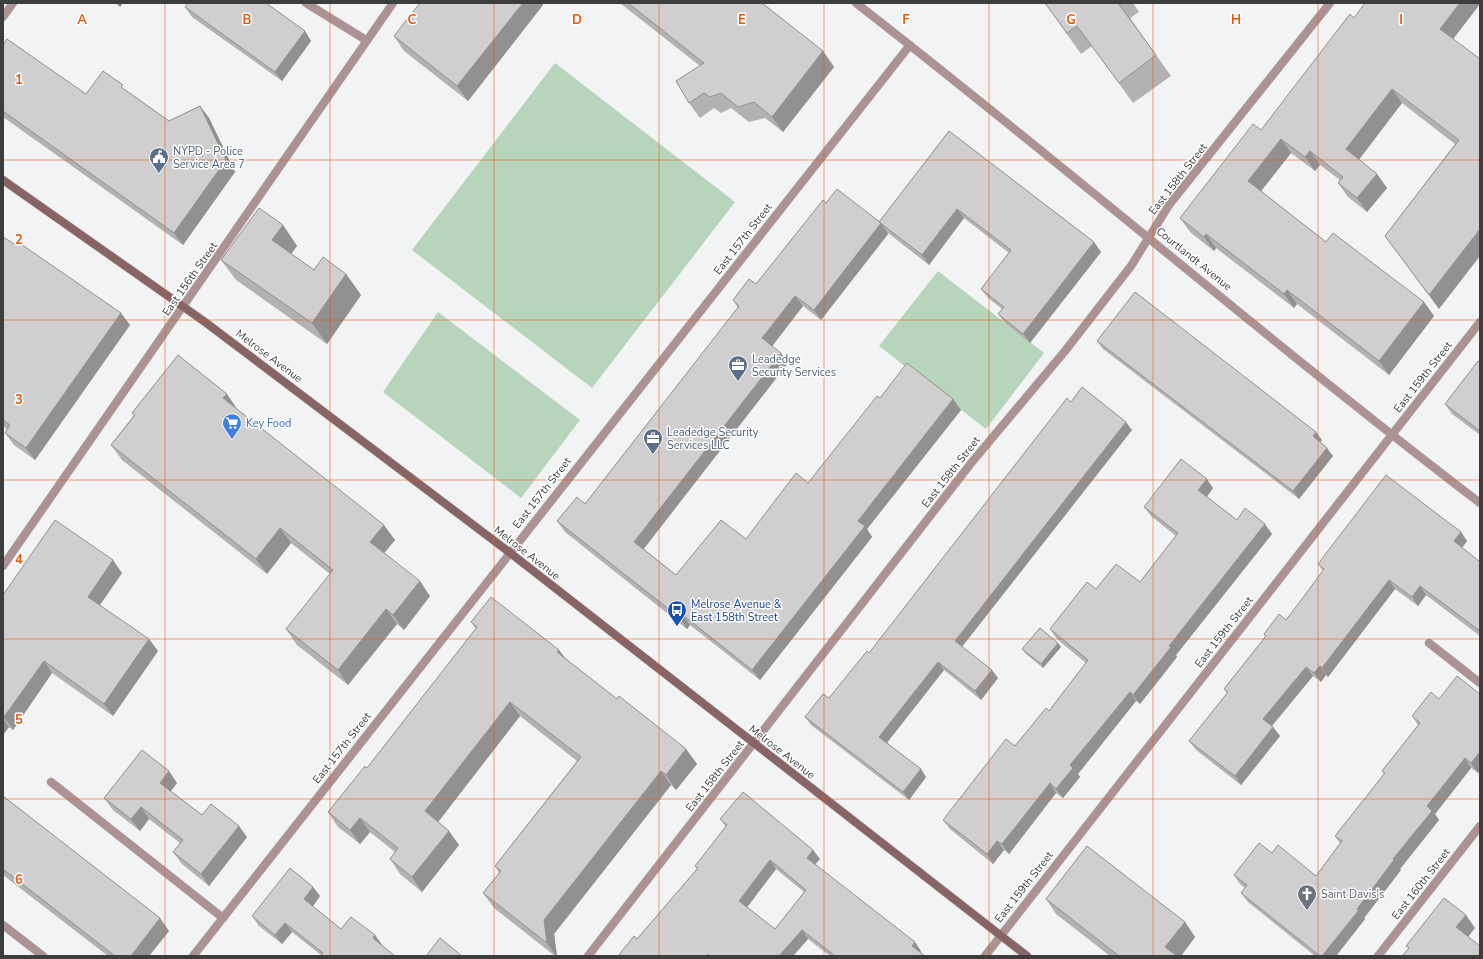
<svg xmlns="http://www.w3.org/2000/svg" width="1483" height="959" font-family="'Nunito Sans',sans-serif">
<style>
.green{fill:#b7d5ba}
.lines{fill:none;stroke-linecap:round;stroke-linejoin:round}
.service-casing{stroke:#cecfcf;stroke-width:9}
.minor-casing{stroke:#cecfcf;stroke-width:9}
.secondary-casing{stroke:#cecfcf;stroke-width:9}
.service{stroke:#ac9293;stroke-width:8}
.minor{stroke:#ac9293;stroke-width:8}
.secondary{stroke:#886465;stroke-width:8}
.wall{fill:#b3b1b1;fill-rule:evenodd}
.shaded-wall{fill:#929090}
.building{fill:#d0cece;stroke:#929090;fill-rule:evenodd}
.grid{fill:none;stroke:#e8590c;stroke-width:1;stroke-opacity:0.55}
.labels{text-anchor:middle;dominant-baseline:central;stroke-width:3;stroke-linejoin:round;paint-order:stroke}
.service-label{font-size:11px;fill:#4e5e75;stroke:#fff;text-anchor:start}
.street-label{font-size:11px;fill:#3c3d3d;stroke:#fff}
.shop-label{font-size:11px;fill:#366cbe;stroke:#fff;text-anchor:start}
.transit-label{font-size:11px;fill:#164399;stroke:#fff;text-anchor:start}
.worship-label{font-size:11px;fill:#5b616d;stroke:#fff;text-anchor:start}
.grid-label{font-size:13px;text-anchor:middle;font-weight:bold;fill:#e8590c;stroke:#fff;stroke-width:3;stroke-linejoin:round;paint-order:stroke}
</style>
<rect width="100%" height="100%" fill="#f2f3f4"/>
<!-- green -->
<path class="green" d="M555 63 735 202 592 388 412 250Z
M938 271 1044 353 986 429 879 346Z
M438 312 580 420 521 498 383 392Z"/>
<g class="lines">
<defs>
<path id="service" d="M306 3 366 40
M1429 643 1480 683
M51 782 223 918"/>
<path id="minor" d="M856 3C1066 166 1268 341 1480 503
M3 17 13 3
M3 566 393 3
M3 925 43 956
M193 956 910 45
M588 956 972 462 1065 351 1131 266 1169 205 1330 3
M985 956 1480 322
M1378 956 1480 826"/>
<path id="secondary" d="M3 180 205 322 509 552 1027 956"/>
</defs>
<!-- service casing -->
<use href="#service" class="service-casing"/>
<!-- minor casing -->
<use href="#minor" class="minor-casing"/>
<!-- secondary casing -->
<use href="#secondary" class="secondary-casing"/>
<!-- service -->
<use href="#service" class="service"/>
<!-- minor -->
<use href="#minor" class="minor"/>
<!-- secondary -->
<use href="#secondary" class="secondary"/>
</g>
<!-- wall -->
<path class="wall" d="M115 3H123L120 7Z
M620 3H762L823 51 834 67 783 132 765 118 749 122 731 108 721 113 714 108 700 118 689 103 700 66Z
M1045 3H1133L1139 12 1130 18 1171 76 1133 103 1092 46 1081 54Z
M1480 3V4L1453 39 1480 59 1439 309 1385 236 1455 144 1402 103 1359 160 1377 174 1387 188 1367 212 1348 197 1338 183 1340 180 1320 165 1315 171 1291 153 1261 191 1326 242 1424 302 1434 316 1389 375 1297 304 1294 308 1216 248 1214 251 1190 232 1180 218 1261 130 1354 18Z
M543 5 468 101 404 51 394 36Z
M185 7 305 31 311 41 282 81 192 17Z
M3 45 86 94 127 91 169 121 200 106 209 118 235 172 183 245 3 117Z
M949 131 1094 242 1101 252 1030 343 1005 323 998 314 1002 309 988 298 981 289 1009 253 964 218 929 265 888 233V234L821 320 803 306 772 346 788 363 644 549 676 575 746 539 808 483 880 398 961 410 867 529 872 537 760 680 690 625 687 629 565 532 557 521 585 504 738 308 733 300 756 284 826 203 879 222Z
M283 225 297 246 291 254 314 270 346 274 361 295 327 344 236 280 221 260Z
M3 237 130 325 35 460 14 445 5 433 7 429 3 426Z
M1097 341 1322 440 1320 442 1333 456 1299 499 1103 349Z
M1480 362V435L1452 414 1445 404Z
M1071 402 1132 430 962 647 998 678 981 700 944 670 887 743 926 777 909 800 811 725 805 717 829 698 869 653Z
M237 409 395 540 384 553 430 596 404 630 397 624 348 685 297 645 286 629 330 574 291 543 267 574 122 460 111 445 134 415 132 413Z
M1213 488 1207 497 1237 520 1272 534 1176 655 1177 657 1140 704 1136 701 1078 774 1080 777 1063 798 1056 793 1009 854 1004 850 993 864 950 829 943 820 1049 711 1086 663 1057 639 1050 629 1096 589 1140 582 1176 536 1151 516 1144 507Z
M1461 532 1467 541 1462 548 1480 562V636L1426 595 1418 606 1395 589 1328 677 1326 675 1321 682 1313 676 1272 726 1280 736 1241 785 1196 750 1189 741 1227 693 1224 689 1265 637 1264 634 1286 620 1299 603 1323 571 1318 564Z
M122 573 100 605 158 651 113 716 52 673 13 730 9 727 3 735V595Z
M471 622 559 650 566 659 617 699 686 749 697 764 676 790 671 785 554 934 557 956H555L494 908 483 893 499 873 495 866 577 761 520 716 438 822 459 845 422 892 400 874 390 859 395 852 370 832 360 844 338 827 328 812 367 768 476 629Z
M1058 643 1061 647 1043 668 1025 653 1022 649Z
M1480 694V770L1478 773 1471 768 1435 814 1439 820 1400 869 1401 870 1364 918 1365 919 1336 956H1315L1248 902 1241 893 1245 888 1240 884 1234 875 1272 853 1316 876 1340 843 1335 836 1384 774 1382 771 1418 725 1412 716 1439 699Z
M177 783 171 791 202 815 247 837 209 886 182 864 173 852 180 843 149 819 140 831 113 810 104 798Z
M3 796 169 931 149 956H108L3 875Z
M720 819 813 850 820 859 815 864 921 951 920 952 925 956H830L808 939 793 956H618L637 939 697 869 695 866 726 827ZM776 869 804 892 775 929 747 907Z
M313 887 320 896 313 906 341 929 375 935 382 945 321 955 292 932 282 944 259 926 252 916Z
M1046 899 1185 922 1195 937 1181 956H1110L1056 914Z"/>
<!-- shaded-wall -->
<path class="shaded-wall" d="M117 3H123L120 7Z
M523 3H542L543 5 468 101 457 86Z
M1460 3H1480V4L1450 43 1440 29Z
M305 31 311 41 282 81 275 72Z
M823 51 834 67 783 132 772 117Z
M1392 89 1402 103 1356 163 1346 149Z
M200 106 209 118 235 172 183 245 174 233Z
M1281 139 1291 153 1258 195 1248 181Z
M1310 151 1320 165 1315 171 1305 157Z
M1377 174 1387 188 1367 212 1357 198Z
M957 209 964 218 929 265 922 255Z
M881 223 888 234 821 320 814 310Z
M283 225 297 246 286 261 272 240Z
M1480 229V256L1439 309 1429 295Z
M1206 234 1216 248 1214 251 1204 237Z
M1094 242 1101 252 1030 343 1023 334Z
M346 274 361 295 327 344 312 323Z
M1287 290 1297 304 1294 308 1284 294Z
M795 296 803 306 770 349 762 338Z
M1424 302 1434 316 1389 375 1379 361Z
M121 313 130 325 35 460 26 448Z
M781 353 788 363 641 552 634 542Z
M227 394 237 409 223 398Z
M953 399 961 410 867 529 872 537 760 680 752 670 858 521Z
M1126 422 1132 430 960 649 955 641Z
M1316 432 1322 440 1318 444 1313 436Z
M1327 448 1333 456 1299 499 1293 491Z
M1207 479 1213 488 1205 499 1198 490Z
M1265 524 1272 534 1176 655 1177 657 1140 704 1133 695 1169 646Z
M384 525 395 540 381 557 370 542Z
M280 528 291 543 267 574 256 559Z
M1461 532 1467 541 1460 550 1454 541Z
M113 560 122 573 97 609 88 597Z
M1389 580 1395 589 1328 677 1322 668Z
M420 581 430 596 404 630 393 615Z
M1420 586 1426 595 1418 606 1412 597Z
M386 609 397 624 348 685 338 670Z
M683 615 690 625 687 629 680 618Z
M149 639 158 651 113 716 104 704Z
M1058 643 1061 647 1043 668 1041 664Z
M559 650 569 664 557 652Z
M44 661 52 673 13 730 4 717Z
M938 662 944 670 885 745 879 737Z
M1320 666 1326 675 1321 682 1314 673Z
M1306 667 1313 676 1270 728 1263 719Z
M992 670 998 678 981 700 975 691Z
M1130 692 1136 701 1078 774 1080 777 1063 798 1056 789 1070 765Z
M510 702 520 716 435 826 425 811Z
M3 719 9 727 3 735Z
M1273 727 1280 736 1241 785 1235 776Z
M686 749 697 764 676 790 666 775Z
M1480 752V770L1478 773 1471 763Z
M1465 758 1471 768 1435 814 1439 820 1400 869 1401 870 1364 918 1365 919 1336 956H1322L1393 859 1427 806Z
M921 769 926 777 909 800 903 792Z
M169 771 177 783 168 794 160 783Z
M661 771 671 785 554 934 557 956H556L547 943 544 920Z
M1050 783 1056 793 1009 854 1002 844Z
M141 807 149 819 140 831 131 819Z
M360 818 370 832 360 844 350 830Z
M239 826 247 837 209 886 201 874Z
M449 831 459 845 422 892 412 877Z
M997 841 1004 850 993 864 987 854Z
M813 850 820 859 813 867 807 858Z
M770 860 776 869 745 910 739 901Z
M313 887 320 896 311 909 304 899Z
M1466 915 1475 928 1465 941 1456 927Z
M160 918 169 931 149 956H131Z
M1185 922 1195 937 1181 956H1172L1165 947Z
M285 923 292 932 282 944 275 935Z
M802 930 808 939 793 956H779Z
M375 935 382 945 379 948 373 938Z
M915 942 921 951 918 955 912 946Z"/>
<!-- building -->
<path class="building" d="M188 3H266L305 31 275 72 185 7Z
M420 3H523L457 86 394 36Z
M628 3H762L823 51 772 117 754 102 738 107 721 93 710 97 704 93 689 103 676 81 704 63Z
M1045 3H1118L1156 55 1119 83 1077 26 1067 33Z
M1365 3H1460L1440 29 1480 59V229L1429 295 1385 236 1459 140 1392 89 1346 149 1377 174 1357 198 1338 183 1343 177 1310 151 1305 157 1281 139 1248 181 1326 242 1333 233 1424 302 1379 361 1287 290 1284 294 1206 234 1204 237 1180 218 1253 124 1261 130 1350 14 1354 18Z
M7 39 86 94 103 71 123 85 121 87 169 121 200 106 226 160 174 233 3 111V45Z
M949 131 1094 242 1023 334 998 314 1004 307 981 289 1011 250 957 209 922 255 879 222Z
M837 189 881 223 814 310 795 296 762 338 781 353 634 542 676 575 721 520 746 539 796 473 808 483 877 396 880 398 907 363 953 399 858 521 865 526 752 670 683 615 680 618 557 521 577 497 585 504 739 306 733 300 749 279 756 284 823 200 826 203Z
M259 208 283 225 272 240 314 270 323 257 346 274 312 323 221 260Z
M3 237 16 245 18 242 121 313 26 448 5 433 10 425 3 420Z
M1135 292 1316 432 1313 436 1327 448 1293 491 1097 341Z
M178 355 227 394 223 398 384 525 370 542 420 581 393 615 386 609 338 670 286 629 333 570 280 528 256 559 111 445 135 415 132 413Z
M1478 361 1480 362V431L1445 404Z
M1082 387 1126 422 955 641 992 670 975 691 938 662 879 737 921 769 903 792 805 717 823 694 829 698 867 651 869 653 1067 398 1071 402Z
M1181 459 1207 479 1198 490 1237 520 1245 508 1265 524 1169 646 1171 647 1133 695 1130 692 1070 765 1073 768 1056 789 1050 783 1002 844 997 841 987 854 943 820 1006 739 1015 746 1046 708 1049 711 1088 660 1050 629 1087 582 1096 589 1116 564 1140 582 1178 533 1144 507Z
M1386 475 1461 532 1454 541 1480 562V631L1420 586 1412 597 1389 580 1322 668 1320 666 1314 673 1306 667 1263 719 1273 727 1235 776 1189 741 1228 692 1224 689 1266 636 1264 634 1279 614 1286 620 1299 603 1324 569 1318 564Z
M55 520 113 560 88 597 149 639 104 704 44 661 4 717 3 716V595Z
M491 597 559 650 557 652 617 699 619 696 686 749 666 775 661 771 544 920 547 943 483 893 501 871 495 866 581 757 510 702 425 811 449 831 412 877 390 859 398 848 360 818 350 830 328 812 365 766 367 768 477 627 471 622Z
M1040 628 1058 643 1041 664 1022 649Z
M1457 676 1480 694V752L1471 763 1465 758 1439 791 1427 806 1432 811 1393 859 1394 860 1357 909 1359 910 1322 956H1320L1241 893 1247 885 1234 875 1259 843 1272 853 1278 845 1316 876 1342 841 1335 836 1385 773 1382 771 1420 723 1412 716 1431 692 1439 699Z
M142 750 169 771 160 783 202 815 211 804 239 826 201 874 173 852 183 840 141 807 131 819 104 798Z
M743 792 813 850 807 858 915 942 912 946 925 956H835L802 930 779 956H710L708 954 706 956H618L634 936 637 939 698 868 695 866 727 825 720 819ZM770 860 806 890 775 929 739 901Z
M3 796 160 918 131 956H115L3 869Z
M1087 846 1185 922 1165 947 1177 956H1119L1046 899Z
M290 868 313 887 304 899 341 929 351 917 375 935 373 938 395 956H320L323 953 285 923 275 935 252 916Z
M1444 898 1466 915 1456 927 1480 946V956H1402L1409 948 1406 946Z
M440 938 462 956H426Z"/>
<!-- grid -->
<path class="grid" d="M165 3V956M330 3V956M494 3V956M659 3V956M824 3V956M989 3V956M1153 3V956M1318 3V956M3 160H1480M3 320H1480M3 480H1480M3 639H1480M3 799H1480"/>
<!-- icons -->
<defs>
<symbol id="civic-pin" viewBox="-11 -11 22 30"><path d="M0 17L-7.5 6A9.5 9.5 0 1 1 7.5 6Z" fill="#5c6f8a" stroke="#fff"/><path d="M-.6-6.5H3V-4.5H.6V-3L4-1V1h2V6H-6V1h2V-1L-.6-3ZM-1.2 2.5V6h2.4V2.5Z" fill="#fff"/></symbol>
<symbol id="office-pin" viewBox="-11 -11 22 30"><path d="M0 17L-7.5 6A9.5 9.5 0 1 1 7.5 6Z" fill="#5c6f8a" stroke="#fff"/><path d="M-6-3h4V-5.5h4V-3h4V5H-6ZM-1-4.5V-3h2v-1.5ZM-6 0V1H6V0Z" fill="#fff"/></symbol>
<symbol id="supermarket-pin" viewBox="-11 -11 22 30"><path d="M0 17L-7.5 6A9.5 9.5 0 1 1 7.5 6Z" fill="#3f7fe0" stroke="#fff"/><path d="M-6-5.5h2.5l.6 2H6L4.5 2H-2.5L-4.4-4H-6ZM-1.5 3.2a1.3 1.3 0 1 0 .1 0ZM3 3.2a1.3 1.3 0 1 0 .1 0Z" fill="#fff"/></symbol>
<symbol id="bus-pin" viewBox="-11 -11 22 30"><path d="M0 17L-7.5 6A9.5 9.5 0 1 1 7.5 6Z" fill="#1a4fb4" stroke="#fff"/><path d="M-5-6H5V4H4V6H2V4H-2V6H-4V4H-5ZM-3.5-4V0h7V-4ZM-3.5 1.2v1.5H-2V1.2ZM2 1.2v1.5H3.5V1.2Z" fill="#fff"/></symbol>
<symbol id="church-pin" viewBox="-11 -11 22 30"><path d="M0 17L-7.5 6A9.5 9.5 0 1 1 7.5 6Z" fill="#6b7280" stroke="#fff"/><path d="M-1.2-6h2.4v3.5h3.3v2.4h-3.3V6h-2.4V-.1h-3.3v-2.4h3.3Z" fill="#fff"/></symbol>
</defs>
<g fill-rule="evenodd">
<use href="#civic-pin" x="148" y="146" width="22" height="30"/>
<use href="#office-pin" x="727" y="354" width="22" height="30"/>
<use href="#supermarket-pin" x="221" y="412" width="22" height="30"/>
<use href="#office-pin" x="642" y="427" width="22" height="30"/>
<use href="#bus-pin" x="666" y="599" width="22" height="30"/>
<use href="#church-pin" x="1296" y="883" width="22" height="30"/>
</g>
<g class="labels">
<!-- service labels -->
<g class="service-label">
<text x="173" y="151">NYPD - Police<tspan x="173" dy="13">Service Area 7</tspan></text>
<text x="752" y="359">Leadedge<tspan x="752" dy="13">Security Services</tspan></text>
<text x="667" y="432">Leadedge Security<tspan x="667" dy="13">Services LLC</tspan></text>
</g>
<!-- street labels -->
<g class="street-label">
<text transform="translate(1178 179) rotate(-52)">East 158th Street</text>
<text transform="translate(743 239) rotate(-52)">East 157th Street</text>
<text transform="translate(1194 259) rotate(39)">Courtlandt Avenue</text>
<text transform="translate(190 279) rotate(-55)">East 156th Street</text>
<text transform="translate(269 356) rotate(37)">Melrose Avenue</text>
<text transform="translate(1423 377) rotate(-52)">East 159th Street</text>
<text transform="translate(951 472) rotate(-52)">East 158th Street</text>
<text transform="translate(542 493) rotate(-52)">East 157th Street</text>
<text transform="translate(527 553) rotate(38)">Melrose Avenue</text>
<text transform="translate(1224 632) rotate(-52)">East 159th Street</text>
<text transform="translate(342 748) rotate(-52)">East 157th Street</text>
<text transform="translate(782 752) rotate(38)">Melrose Avenue</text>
<text transform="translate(715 776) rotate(-52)">East 158th Street</text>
<text transform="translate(1421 884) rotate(-52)">East 160th Street</text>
<text transform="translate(1024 887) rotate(-52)">East 159th Street</text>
</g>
<!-- shop labels -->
<g class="shop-label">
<text x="246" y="423">Key Food</text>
</g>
<!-- transit labels -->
<g class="transit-label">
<text x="691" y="604">Melrose Avenue &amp;<tspan x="691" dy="13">East 158th Street</tspan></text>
</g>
<!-- worship labels -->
<g class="worship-label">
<text x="1321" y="894">Saint Davis's</text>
</g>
</g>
<g class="grid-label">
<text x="82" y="24">A</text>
<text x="247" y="24">B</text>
<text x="412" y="24">C</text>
<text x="577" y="24">D</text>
<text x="742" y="24">E</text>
<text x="906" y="24">F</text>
<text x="1071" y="24">G</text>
<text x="1236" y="24">H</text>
<text x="1401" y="24">I</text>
<text x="19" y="84">1</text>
<text x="19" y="244">2</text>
<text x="19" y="404">3</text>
<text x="19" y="564">4</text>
<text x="19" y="724">5</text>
<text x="19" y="884">6</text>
</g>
<!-- border -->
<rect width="1483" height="959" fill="none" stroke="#3c3d3d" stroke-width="8"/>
</svg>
